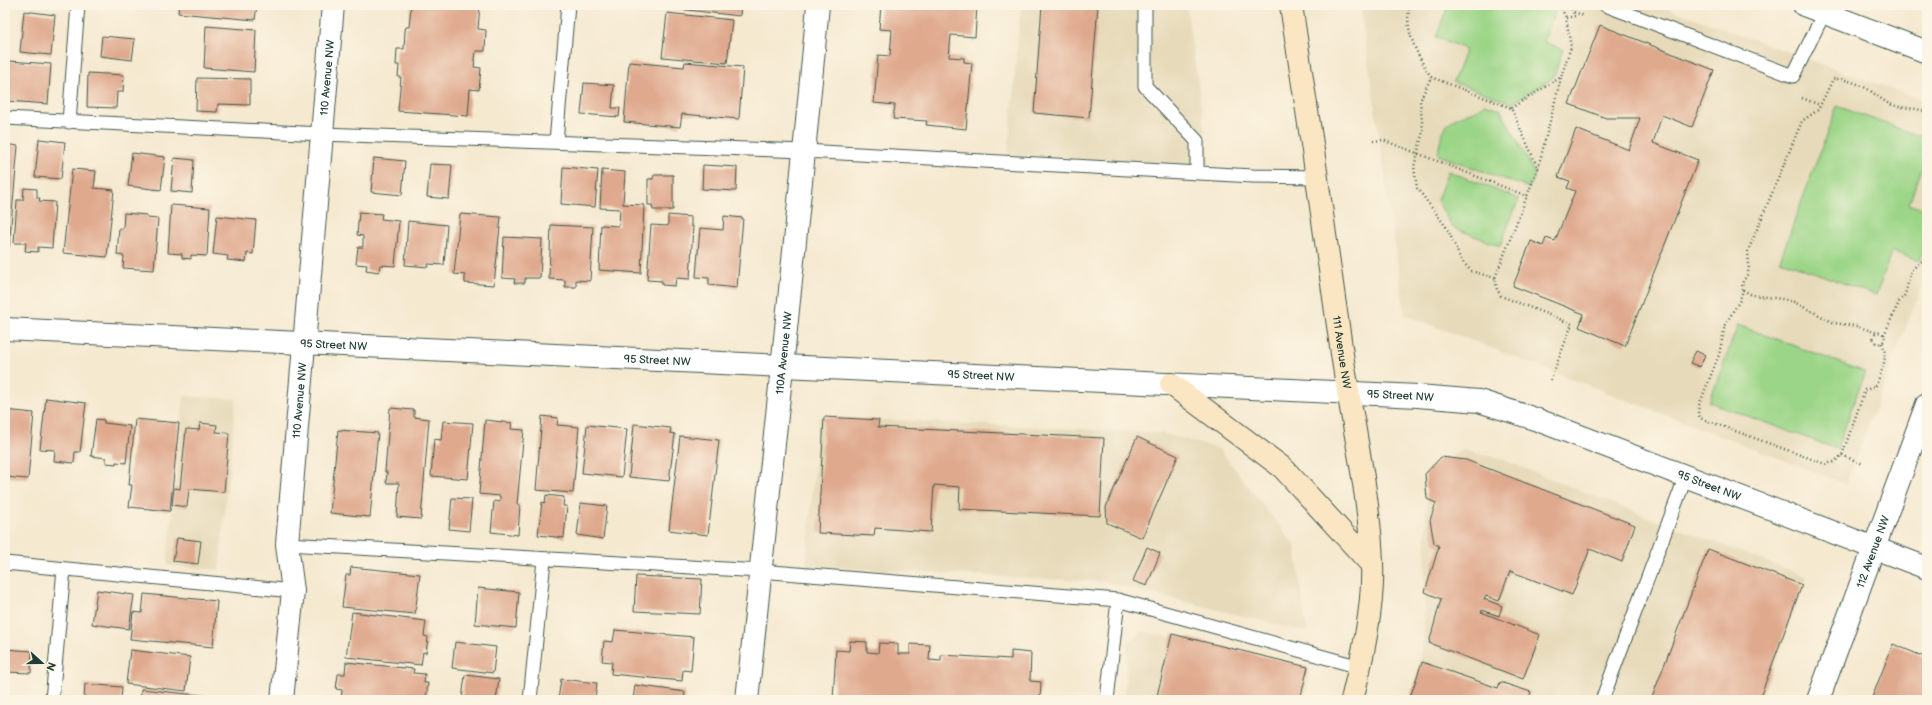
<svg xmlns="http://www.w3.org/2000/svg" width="1932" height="705" font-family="'Balsamiq Sans',sans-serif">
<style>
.built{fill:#e7daba}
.green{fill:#9bd587;stroke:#5d895e}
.building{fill:#dfa98d}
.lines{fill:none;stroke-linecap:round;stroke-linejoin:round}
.service-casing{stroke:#3f574b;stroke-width:15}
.minor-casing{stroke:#3f574b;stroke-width:24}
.tertiary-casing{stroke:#3f574b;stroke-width:24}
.secondary-casing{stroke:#3f574b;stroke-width:24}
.path{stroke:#3f574b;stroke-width:2.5;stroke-dasharray:1 3;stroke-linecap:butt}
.service{stroke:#fff;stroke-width:13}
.minor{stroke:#fff;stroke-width:22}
.tertiary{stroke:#fff;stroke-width:22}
.secondary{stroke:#fbe6c4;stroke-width:22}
.labels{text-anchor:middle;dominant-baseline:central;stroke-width:3;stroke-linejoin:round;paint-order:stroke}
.street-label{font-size:11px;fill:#1f3d34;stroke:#fcf5e5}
</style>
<rect width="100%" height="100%" fill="#fcf5e5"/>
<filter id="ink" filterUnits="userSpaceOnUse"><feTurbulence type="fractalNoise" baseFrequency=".025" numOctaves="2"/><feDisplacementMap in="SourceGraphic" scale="8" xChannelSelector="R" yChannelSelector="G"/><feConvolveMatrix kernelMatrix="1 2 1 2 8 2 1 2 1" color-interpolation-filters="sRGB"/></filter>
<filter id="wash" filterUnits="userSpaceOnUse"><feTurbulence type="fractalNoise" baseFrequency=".012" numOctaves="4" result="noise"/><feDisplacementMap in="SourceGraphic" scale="16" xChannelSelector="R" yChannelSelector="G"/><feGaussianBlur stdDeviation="0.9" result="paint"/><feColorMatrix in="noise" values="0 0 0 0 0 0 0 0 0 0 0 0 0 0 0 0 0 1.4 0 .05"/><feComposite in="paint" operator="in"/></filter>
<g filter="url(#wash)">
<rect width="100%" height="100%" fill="#f5e9d0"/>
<!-- built -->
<path class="built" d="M1021 5H1186L1210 165 1008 155Z
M1360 5H1658L1927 102V272L1846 484 1405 315Z
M184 396 236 399 219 570 167 565Z
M819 417 1162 433 1219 449 1295 546 1307 632 1106 582 806 566Z
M1463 450 1501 459 1650 518 1807 577 1761 700H1412L1424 640 1427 469Z
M1143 631 1308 669 1309 678 1304 700H1124L1128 642Z"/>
<!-- green -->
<path class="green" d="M1448 5H1478L1491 9 1493 5H1557L1544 42 1563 49 1554 77 1512 103 1453 82 1466 49 1436 37Z
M1484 104 1500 109 1535 174 1529 188 1438 155C1441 131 1444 121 1468 113 1474 111 1480 109 1484 104Z
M1837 106 1927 139V155L1909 204 1927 211V239L1919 261 1892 251 1876 295 1780 260Z
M1448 171 1519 199 1500 246 1452 227 1437 200Z
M1738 325 1865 372 1837 449 1709 402Z"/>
<g id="blocks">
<!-- building -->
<path class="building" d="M137 5H153V7Z
M179 5H257L255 20 178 13Z
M411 5H480L478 29 486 30 485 51H476L474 67 481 68 479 90 470 89 468 116 398 111 401 77H398L399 65H396L397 49H404L405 30 406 27H409Z
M643 5H741L740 16Z
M881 5H977L975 37 951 35 949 57 964 58V62L972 63 966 129 926 125 927 121 893 119 895 105 874 103 878 55 890 56 892 30 879 29Z
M1042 5H1098L1089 118 1034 113Z
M24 11 55 15 51 55 20 52Z
M667 13 732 20 727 63 662 57Z
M1600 25 1714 70 1692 127 1662 115 1653 143 1698 160 1625 346 1579 327 1584 314 1513 286 1531 241 1543 246 1546 238 1555 241 1575 191 1567 188 1570 181 1558 177 1576 129 1629 150 1640 118H1606L1569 104Z
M206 26 256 30 254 72 204 68Z
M102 36 135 39 132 60 100 56Z
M9 61 51 64 48 104 6 101Z
M629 62 684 67 685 62 743 67 739 119 682 114 680 127 624 122Z
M88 73 124 75 123 92H117L116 108 87 107Z
M197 78 250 79V105L218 104 217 112 196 111Z
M584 83 614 85 612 108H620L619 117 581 114Z
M39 139 65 142 61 179 35 177Z
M5 144 18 146 9 248H5Z
M132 153 165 157 161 190 128 186Z
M174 158 194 160 192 193 171 191Z
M374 158 405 161 402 195 371 192Z
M430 164 452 165 449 199 427 197Z
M703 165 737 167 736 191 702 189Z
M563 167 598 170 595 207 561 204Z
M72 169 96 171 94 188 114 190 107 257 63 253Z
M602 170 625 172 623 204 644 205 641 273 599 270 601 225 619 226 620 209 600 208Z
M654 175H673V210H653L652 205H648V179H653Z
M24 188 37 189V198H40L39 201 55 202 52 248 38 247V252L25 251 26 243H14L17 200H23Z
M171 205 210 208 207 256 191 255V259L182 258V254L168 253Z
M359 212 382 214 381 219 399 221 395 266 380 265 379 272 366 270 367 265 356 264 358 247H363V236L357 235Z
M124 213 147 215V218L158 219 154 270 123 268 124 256 117 255 119 228 123 229Z
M460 214 501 217 494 285 465 283V275L454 274Z
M668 215 691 217V226H693L690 279 676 278 675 286 662 285V281L647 280 651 225 668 226Z
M217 216 256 220 253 254 247 253 246 262 227 260 228 256 213 254Z
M724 216 743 218 737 288 709 285V278L696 277 700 228 723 230Z
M408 221 447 225 444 265 428 264V267L405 265Z
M551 225 593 227 590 281 576 280V287H565V280L549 279Z
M504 237 542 239 540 278H525V283H514L515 279 502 278Z
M1696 351 1705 355 1700 367 1690 363Z
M46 398 86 403 80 452H75L74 463 54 461 55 450 40 449Z
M390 408 414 410V417L429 419 421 519 397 517 399 483H386L387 472H385Z
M5 410 34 413 28 479 5 477Z
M542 416 558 418 557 425 579 427 573 493 536 490Z
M824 417 879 420 878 427 1104 438 1100 516 959 509 960 487 934 485 931 532 875 528 874 536 818 533Z
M96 419 104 420V423L130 426 126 463 116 462V464L106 463V458L91 456Z
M135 419 179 423 170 511 129 507 132 485H129Z
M485 420 512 423 511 429 524 430 517 504 520 505 518 535 491 532 494 501 500 502V496L479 494Z
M443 421 473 423 468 479 431 476 434 439 441 440Z
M200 423 217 425 216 432 229 433 224 492 189 489 187 507 172 505 174 488 180 489 186 429 199 430Z
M634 424 671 428 670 433 675 434 669 481 629 477Z
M587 425 627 429 622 477 582 473Z
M338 430 378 433 370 517 330 513Z
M680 436 719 440 708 535 669 530Z
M1137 437 1178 456 1142 538 1107 523 1106 507Z
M1441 457 1466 460 1635 525 1622 562 1590 549 1572 595 1510 571 1499 601 1486 596 1484 599 1502 606 1499 616 1482 610 1481 612 1540 635 1523 679 1429 643 1441 599 1425 592 1439 546 1434 543 1430 520 1436 503 1427 499 1425 474Z
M546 495 564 497 563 506H567L564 538 538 535 542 502 545 503Z
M452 498 472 499 469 531 449 529Z
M581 503 607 506 603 539 577 535Z
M177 538 201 541 198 564 173 561Z
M1147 547 1160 553 1147 586 1133 581Z
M1708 549 1802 585 1759 700H1651Z
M351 567 420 574 415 614 342 607 346 575H350Z
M636 576 702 579 700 614 634 611Z
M478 588 519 592 516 628 475 624Z
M97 590 134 595 129 629 92 624Z
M144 594 217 601 213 647 130 639 133 612 142 613Z
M352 612 426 621 424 636 428 637 426 653 423 652 421 665 346 657Z
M615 630 694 637 691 671 683 670 682 681 611 674 612 662 602 661 604 641 613 642Z
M1172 634 1308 667 1300 700H1156Z
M850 641 867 642V652L878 653 879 643 898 644V654H910V644L930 645 929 660 941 661V655L1011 659V651L1031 653 1030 681 1041 682 1040 700H833L836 650 849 651Z
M455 642 496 647 493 673 452 668Z
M1893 644 1927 658V700H1871Z
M5 649 32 651 31 673 5 672Z
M130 650 190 657 186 691 126 684Z
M346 662 414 669 413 673 425 674 424 683H428L426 700H341L342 690 336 689 338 674H345Z
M1422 662 1498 688 1500 682 1531 692 1528 700H1409Z
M465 675 499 679 496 700H462Z
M561 679 597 683 595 700H558Z
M85 684 122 687 121 700H84Z
M635 685 685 692 684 700H633Z
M141 689 207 696V700H140Z"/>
</g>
</g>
<g filter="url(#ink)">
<use href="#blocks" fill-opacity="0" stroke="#3f574b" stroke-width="1"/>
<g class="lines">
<defs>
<path id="service" d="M1145 5V86L1197 141V172
M1605 5 1793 76 1824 13
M5 118 321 134 805 151 1253 176 1318 177
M69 122 78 5
M556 142 568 5
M287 544 760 571 1118 600 1360 667
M5 563 293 591
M52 700 64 569
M530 700 544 560
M1107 700 1118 600
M1602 700 1686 476"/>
<g id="minor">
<path d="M1804 5 1927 52"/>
<path id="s1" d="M282 700 293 591 287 544 333 5"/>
<path id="s2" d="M747 700C771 468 797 237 818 5"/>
<path id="s3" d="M1818 700 1927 404"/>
</g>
<g id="tertiary">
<path id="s4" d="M5 329 1418 396 1479 401 1535 419 1927 568"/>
</g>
<g id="secondary">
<path id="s5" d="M1291 5C1309 121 1326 238 1342 354 1352 422 1370 496 1372 564 1374 606 1362 659 1352 700"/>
<path d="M1171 384 1283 468 1372 565"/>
</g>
</defs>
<!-- service casing -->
<use href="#service" class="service-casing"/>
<!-- minor casing -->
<use href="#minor" class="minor-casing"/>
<!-- tertiary casing -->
<use href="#tertiary" class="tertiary-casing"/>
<!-- secondary casing -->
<use href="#secondary" class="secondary-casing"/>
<!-- path -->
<path class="path" d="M1410 5C1403 30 1418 56 1431 77L1420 101 1423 131 1414 167 1417 188 1447 228 1461 260 1471 271 1495 278
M1560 5 1566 18
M1574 12 1584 16
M1431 77 1511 108 1538 168 1495 278 1497 289 1501 296 1572 324 1550 382
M1802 98 1820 105
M1511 108 1561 77 1571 47 1566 18 1575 16 1570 5
M1373 141 1383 140 1527 196
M1538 168 1561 78
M1743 290 1752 295 1782 299 1794 302 1834 323 1856 326 1878 333
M1873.5 338a5.5 5.5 0 1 1 11 0a5.5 5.5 0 1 1-11 0Z
M1884 335 1899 302 1905 295 1911 270 1922 261 1927 252
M1882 343C1889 358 1881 373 1875 387L1865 390 1842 455 1834 462 1825 464 1700 418 1698 413 1699 405 1719 355 1725 325 1740 300 1743 290 1742 283 1748 274 1749 265 1748 251 1802 121 1818 110 1833 79C1844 78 1860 84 1869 90 1877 95 1881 100 1890 104 1902 109 1915 107 1927 112
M1842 455 1863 464"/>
<!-- service -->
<use href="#service" class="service"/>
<!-- minor -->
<use href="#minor" class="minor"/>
<!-- tertiary -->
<use href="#tertiary" class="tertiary"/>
<!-- secondary -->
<use href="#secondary" class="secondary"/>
</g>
</g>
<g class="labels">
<!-- street labels -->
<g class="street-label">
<text stroke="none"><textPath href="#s1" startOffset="625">110 Avenue NW</textPath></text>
<text stroke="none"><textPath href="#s4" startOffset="329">95 Street NW</textPath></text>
<text stroke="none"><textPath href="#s2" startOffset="349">110A Avenue NW</textPath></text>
<text stroke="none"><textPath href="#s5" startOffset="351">111 Avenue NW</textPath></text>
<text stroke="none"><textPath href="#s4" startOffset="653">95 Street NW</textPath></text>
<text stroke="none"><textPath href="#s4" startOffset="977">95 Street NW</textPath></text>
<text stroke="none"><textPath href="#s4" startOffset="1397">95 Street NW</textPath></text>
<text stroke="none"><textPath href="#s1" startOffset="301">110 Avenue NW</textPath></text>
<text stroke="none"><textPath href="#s4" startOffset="1721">95 Street NW</textPath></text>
<text stroke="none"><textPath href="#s3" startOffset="158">112 Avenue NW</textPath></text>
</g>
</g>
<!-- margin -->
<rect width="1932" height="705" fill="none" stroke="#fcf5e5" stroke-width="20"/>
<!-- north arrow -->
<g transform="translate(42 663) rotate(111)" stroke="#fcf5e5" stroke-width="3" paint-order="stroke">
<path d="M0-3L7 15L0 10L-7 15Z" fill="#1f3d34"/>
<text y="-6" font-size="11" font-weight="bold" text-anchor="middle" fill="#1f3d34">N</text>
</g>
</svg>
